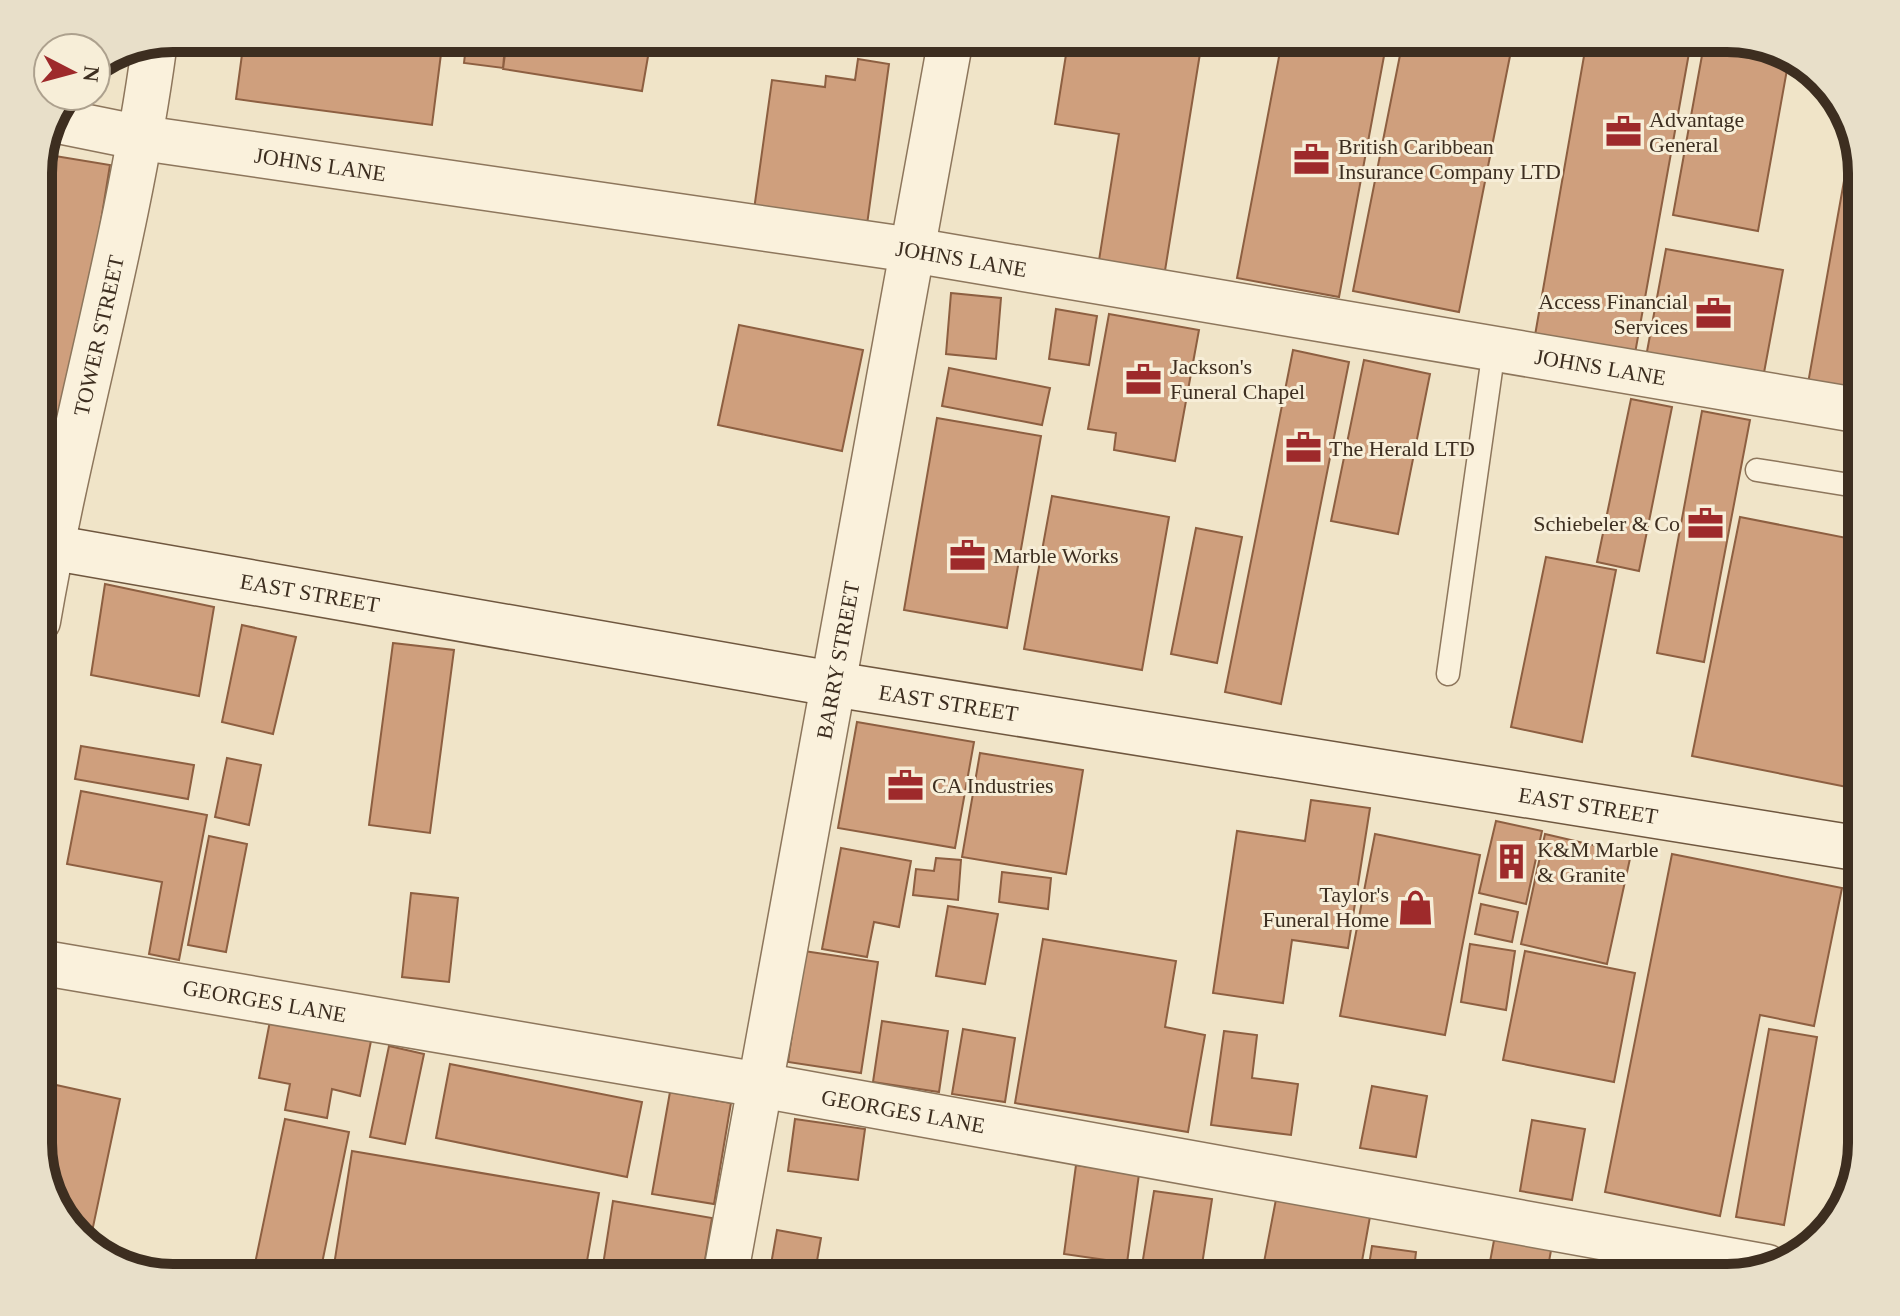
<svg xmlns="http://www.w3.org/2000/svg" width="1900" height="1316" font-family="'Times New Roman',serif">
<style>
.building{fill:#cf9f7d;stroke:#8d5f41;stroke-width:2}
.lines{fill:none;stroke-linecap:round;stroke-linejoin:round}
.lane-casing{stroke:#8d765c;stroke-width:25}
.street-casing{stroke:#8d765c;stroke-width:47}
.secondary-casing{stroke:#6f573f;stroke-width:47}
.lane{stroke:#faf1dc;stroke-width:22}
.street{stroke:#faf1dc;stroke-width:44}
.secondary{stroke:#faf1dc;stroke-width:44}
.labels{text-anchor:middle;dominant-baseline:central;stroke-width:6;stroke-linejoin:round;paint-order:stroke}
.poi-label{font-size:22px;fill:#3d2e20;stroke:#f7eed8;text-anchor:start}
.street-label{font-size:22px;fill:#3d2e20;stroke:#f7eed8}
.rim{fill:none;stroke:#3d2e20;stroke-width:10}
</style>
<rect width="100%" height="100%" fill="#f0e4c8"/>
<!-- building -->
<path class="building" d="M1587 39H1610L1689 53 1634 359 1534 341Z
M1387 40 1339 297 1237 278 1282 41Z
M1403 40H1480L1512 46 1459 312 1353 291Z
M1202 41 1163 283 1097 273 1119 134 1055 124 1068 42Z
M650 45 642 91 503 69 506 46Z
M442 46 432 125 236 99 243 47Z
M466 46H505L503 68 464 63Z
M1703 50 1788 64 1758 231 1673 215Z
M858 59 889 64 866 232 753 217 772 80 825 87 826 76 855 80Z
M1852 136 1862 173V399L1807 389Z
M43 154 110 165 64 451 38 447V165Z
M1666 249 1783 270 1763 378 1646 357Z
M951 293 1001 298 996 359 946 354Z
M1056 309 1097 316 1089 365 1049 359Z
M1109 314 1199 330 1175 461 1114 450 1116 433 1088 429Z
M739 325 863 350 842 451 718 425Z
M1293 350 1349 362 1281 704 1225 692Z
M1364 360 1430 374 1398 534 1331 521Z
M949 368 1050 388 1042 425 942 406Z
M1631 399 1672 407 1639 571 1597 562Z
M1702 411 1750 420 1704 662 1657 653Z
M937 418 1041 436 1007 628 904 610Z
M1052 496 1169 517 1142 670 1024 649Z
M1740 517 1862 541V790L1692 756Z
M1196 528 1242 537 1217 663 1171 654Z
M1546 557 1616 570 1582 742 1511 727Z
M105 584 214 607 199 696 91 675Z
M242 625 296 637 273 734 222 722Z
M393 643 454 650 430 833 369 825Z
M857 722 974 742 955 848 838 828Z
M81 746 194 765 188 799 75 779Z
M980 753 1083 770 1066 874 962 857Z
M227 758 261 765 249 825 215 817Z
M81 791 207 815 179 960 149 954 162 882 67 864Z
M1311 800 1370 808 1348 948 1292 940 1283 1003 1213 993 1237 831 1305 841Z
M1496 821 1542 831 1526 904 1479 893Z
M1375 834 1480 855 1445 1035 1340 1016Z
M1545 834 1631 854 1607 964 1521 944Z
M209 836 247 844 226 952 188 945Z
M841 848 911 861 899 927 874 922 867 957 822 949Z
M1672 854 1842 888 1814 1026 1760 1015 1720 1216 1605 1192Z
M936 858 961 860 958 900 913 895 916 869 934 871Z
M1002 872 1051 878 1048 909 999 902Z
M411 893 458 898 449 982 402 977Z
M1481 904 1518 912 1512 942 1475 934Z
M948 906 998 914 985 984 936 976Z
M1043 939 1176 961 1165 1027 1205 1035 1188 1132 1015 1103Z
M1470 944 1515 951 1506 1010 1461 1002Z
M804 951 878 962 861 1073 788 1062Z
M1525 951 1635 973 1614 1082 1503 1060Z
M270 1021 371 1041 360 1096 332 1089 327 1118 285 1110 290 1084 259 1078Z
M882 1021 948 1031 939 1092 873 1082Z
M963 1029 1015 1038 1005 1102 952 1094Z
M1769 1029 1817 1037 1784 1225 1736 1217Z
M1224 1031 1257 1035 1252 1078 1298 1084 1291 1135 1211 1125Z
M389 1046 424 1054 405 1144 370 1137Z
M450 1064 642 1102 627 1177 436 1138Z
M38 1081 120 1099 89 1246 56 1210 38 1151Z
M1372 1086 1427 1096 1416 1157 1360 1148Z
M670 1092 731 1103 714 1204 652 1194Z
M285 1119 349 1132 319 1278H252Z
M795 1119 865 1129 858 1180 788 1171Z
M1532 1120 1585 1129 1572 1200 1520 1191Z
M352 1151 599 1193 584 1278H332Z
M1847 1152 1859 1154 1838 1219Z
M1076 1165 1139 1174 1127 1263 1064 1254Z
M1154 1191 1212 1199 1200 1278H1140Z
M1277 1194 1371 1211 1359 1278H1261Z
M613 1201 712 1218 702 1278H601Z
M777 1230 821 1238 814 1278 769 1276Z
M1495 1235 1552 1245 1546 1278H1487Z
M1372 1246 1416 1252 1413 1278H1367Z
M982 1273 1057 1278H981Z"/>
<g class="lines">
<defs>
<path id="lane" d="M1757 470 1862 487
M1448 674 1494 349"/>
<g id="street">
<path id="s1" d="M58 121 142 138 912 250 1862 411"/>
<path id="s2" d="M38 621C71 429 128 241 154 48"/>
<path id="s3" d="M38 962 760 1085 1767 1267"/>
<path id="s4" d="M725 1278 950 43"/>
</g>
<g id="secondary">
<path id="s5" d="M38 545 833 684 1862 849"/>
</g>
</defs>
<!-- lane casing -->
<use href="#lane" class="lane-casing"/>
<!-- street casing -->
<use href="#street" class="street-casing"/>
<!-- secondary casing -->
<use href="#secondary" class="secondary-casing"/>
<!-- lane -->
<use href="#lane" class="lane"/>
<!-- street -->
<use href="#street" class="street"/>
<!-- secondary -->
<use href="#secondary" class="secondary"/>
</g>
<!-- icons -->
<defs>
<symbol id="office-bare" viewBox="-9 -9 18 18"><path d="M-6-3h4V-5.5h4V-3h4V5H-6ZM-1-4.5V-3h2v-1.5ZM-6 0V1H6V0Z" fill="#9e2a2b" stroke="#f7eed8" stroke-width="2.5" paint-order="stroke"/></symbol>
<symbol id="building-bare" viewBox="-9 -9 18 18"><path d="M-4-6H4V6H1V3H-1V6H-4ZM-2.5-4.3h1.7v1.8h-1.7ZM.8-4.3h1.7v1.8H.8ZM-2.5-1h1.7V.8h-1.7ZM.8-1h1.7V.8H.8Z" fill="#9e2a2b" stroke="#f7eed8" stroke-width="2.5" paint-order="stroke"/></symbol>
<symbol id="shop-bare" viewBox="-9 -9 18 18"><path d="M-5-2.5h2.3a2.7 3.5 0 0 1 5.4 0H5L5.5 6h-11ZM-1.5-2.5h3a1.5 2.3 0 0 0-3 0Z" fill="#9e2a2b" stroke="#f7eed8" stroke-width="2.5" paint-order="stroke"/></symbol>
</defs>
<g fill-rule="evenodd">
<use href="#office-bare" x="1598" y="106" width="51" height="51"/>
<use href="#office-bare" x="1286" y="134" width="51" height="51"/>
<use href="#office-bare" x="1688" y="288" width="51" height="51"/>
<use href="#office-bare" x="1118" y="354" width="51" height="51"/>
<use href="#office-bare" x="1278" y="422" width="51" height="51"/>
<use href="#office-bare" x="1680" y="498" width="51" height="51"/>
<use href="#office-bare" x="942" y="530" width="51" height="51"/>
<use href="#office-bare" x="880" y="760" width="51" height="51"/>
<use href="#building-bare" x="1486" y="836" width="51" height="51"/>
<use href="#shop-bare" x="1390" y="882" width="51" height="51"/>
</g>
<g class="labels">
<!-- poi labels -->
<g class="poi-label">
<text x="1649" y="119">Advantage<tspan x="1649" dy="25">General</tspan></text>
<text x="1338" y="146">British Caribbean<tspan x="1338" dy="25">Insurance Company LTD</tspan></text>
<text x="1688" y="301" text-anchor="end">Access Financial<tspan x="1688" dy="25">Services</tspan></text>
<text x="1170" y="366">Jackson's<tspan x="1170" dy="25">Funeral Chapel</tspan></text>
<text x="1329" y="448">The Herald LTD</text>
<text x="1680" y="523" text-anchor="end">Schiebeler &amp; Co</text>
<text x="993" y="555">Marble Works</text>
<text x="932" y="785">CA Industries</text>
<text x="1537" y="849">K&amp;M Marble<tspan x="1537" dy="25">&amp; Granite</tspan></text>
<text x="1389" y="894" text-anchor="end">Taylor's<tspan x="1389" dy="25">Funeral Home</tspan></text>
</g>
<!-- street labels -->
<g class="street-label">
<text stroke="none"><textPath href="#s1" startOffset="266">JOHNS LANE</textPath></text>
<text stroke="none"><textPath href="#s1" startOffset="914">JOHNS LANE</textPath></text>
<text stroke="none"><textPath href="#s2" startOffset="292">TOWER STREET</textPath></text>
<text stroke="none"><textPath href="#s1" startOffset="1562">JOHNS LANE</textPath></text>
<text stroke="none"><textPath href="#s5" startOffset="276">EAST STREET</textPath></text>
<text stroke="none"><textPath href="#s4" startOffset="628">BARRY STREET</textPath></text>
<text stroke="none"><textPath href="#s5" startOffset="924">EAST STREET</textPath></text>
<text stroke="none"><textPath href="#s5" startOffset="1572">EAST STREET</textPath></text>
<text stroke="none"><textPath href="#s3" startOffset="230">GEORGES LANE</textPath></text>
<text stroke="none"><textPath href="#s3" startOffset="878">GEORGES LANE</textPath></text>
</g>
</g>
<!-- crop -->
<path d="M0 0H1900V1316H0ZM173 52H1727A121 121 0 0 1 1848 173V1143A121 121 0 0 1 1727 1264H173A121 121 0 0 1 52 1143V173A121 121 0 0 1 173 52Z" fill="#e8dfc9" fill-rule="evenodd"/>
<path class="rim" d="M173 52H1727A121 121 0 0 1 1848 173V1143A121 121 0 0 1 1727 1264H173A121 121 0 0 1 52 1143V173A121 121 0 0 1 173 52Z"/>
<!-- north arrow -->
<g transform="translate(72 72) rotate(96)"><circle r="38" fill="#f7eed8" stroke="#ada18e" stroke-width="2"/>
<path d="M0-6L14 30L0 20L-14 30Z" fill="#9e2a2b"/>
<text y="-12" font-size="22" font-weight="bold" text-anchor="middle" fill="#3d2e20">N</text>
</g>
</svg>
